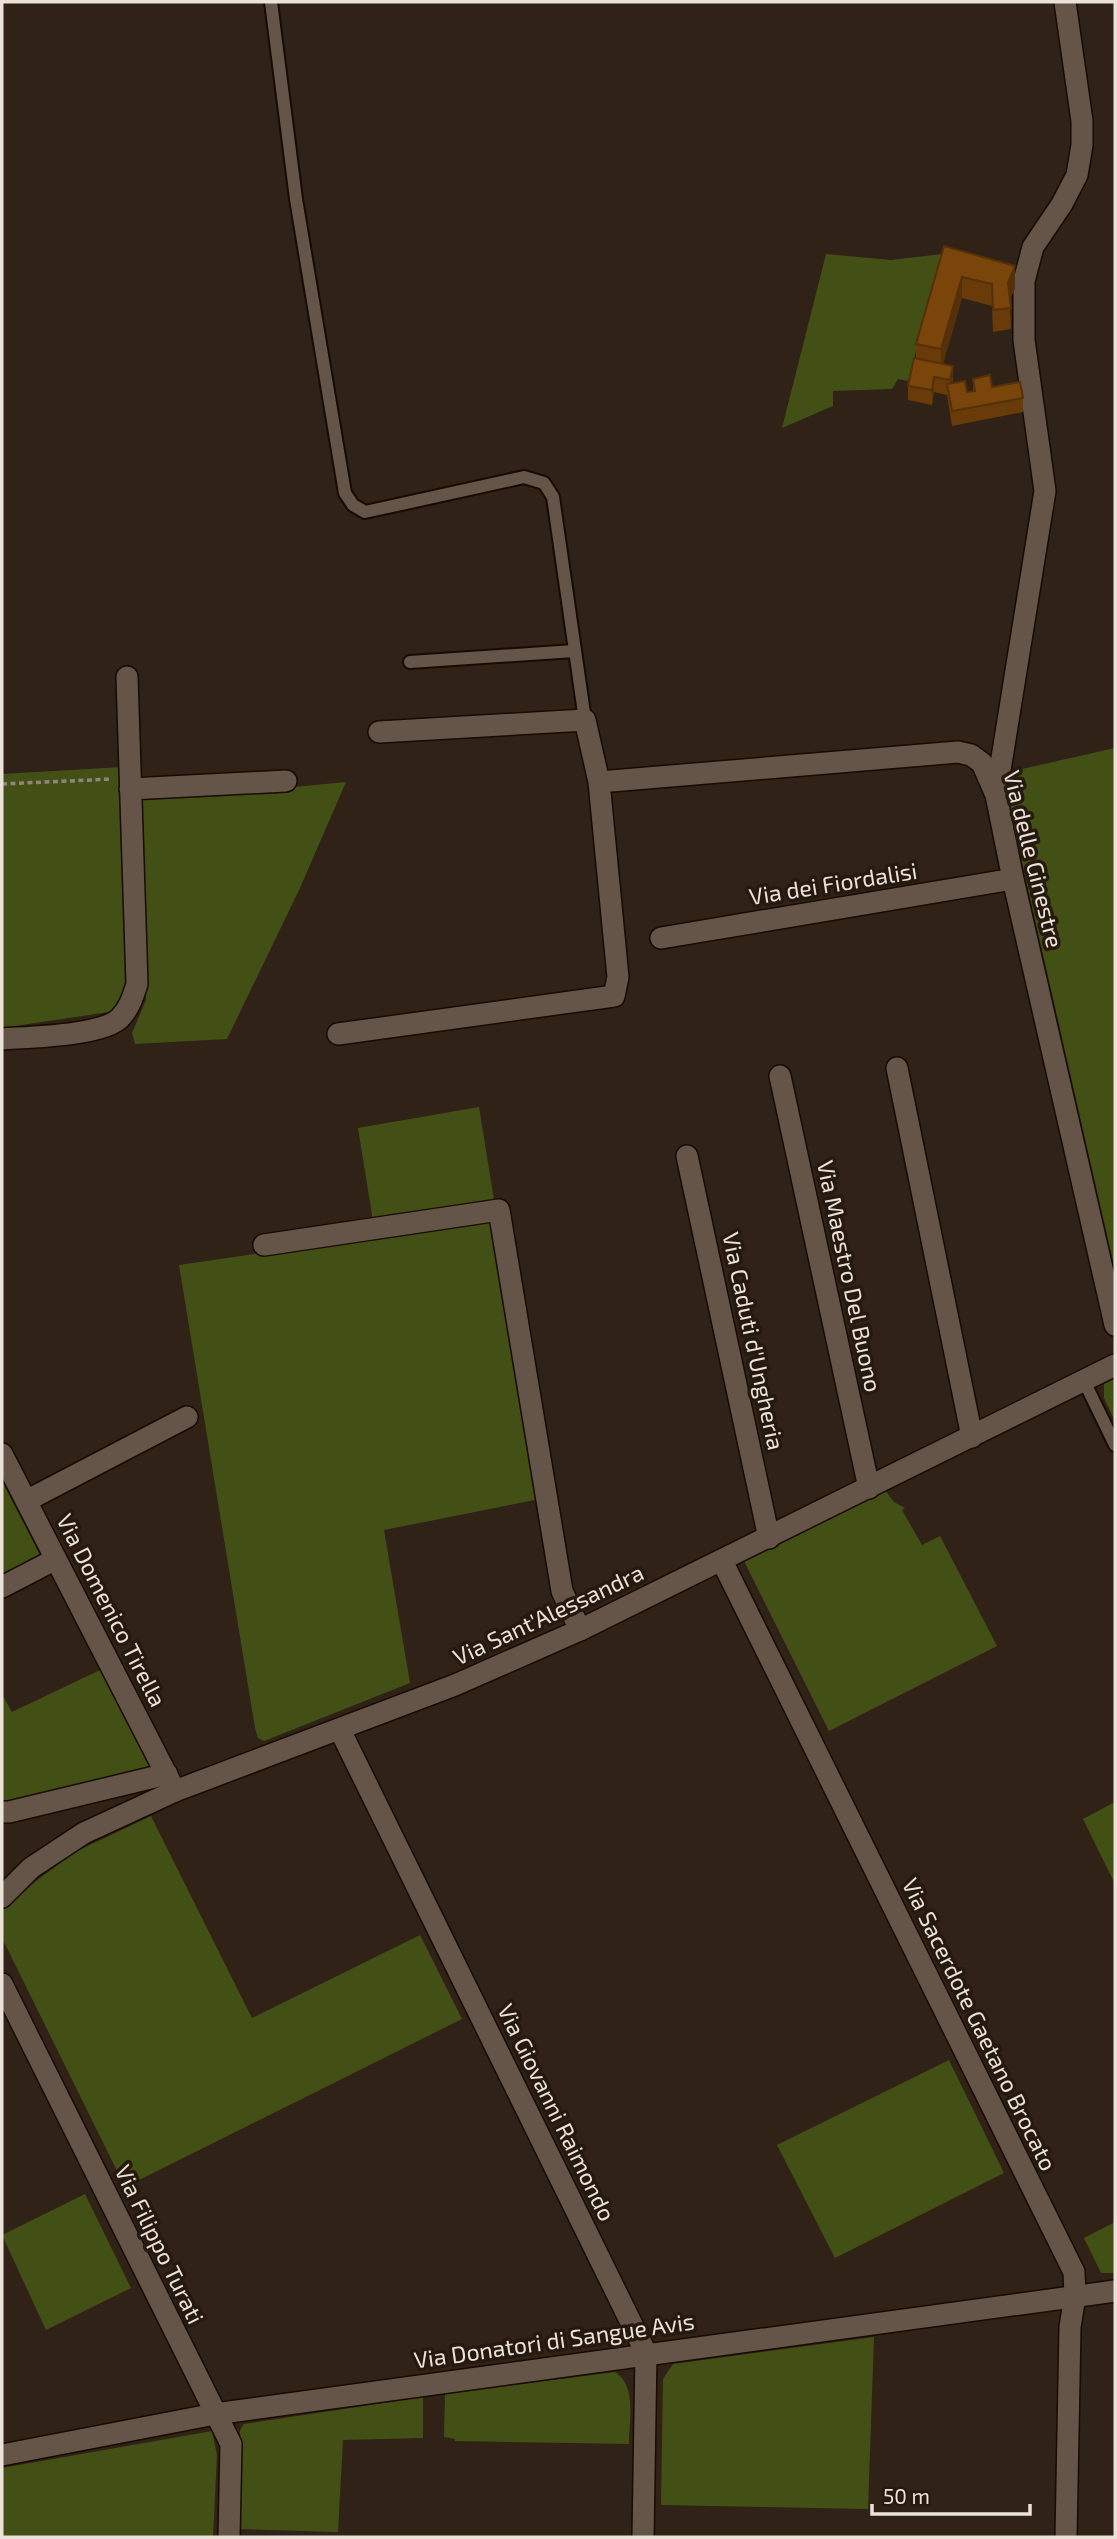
<svg xmlns="http://www.w3.org/2000/svg" width="1117" height="2539" font-family="'Exo 2',sans-serif">
<style>
.green{fill:#435015}
.lines{fill:none;stroke-linecap:round;stroke-linejoin:round}
.lane-casing{stroke:#180b02;stroke-width:16}
.street-casing{stroke:#180b02;stroke-width:24}
.secondary-casing{stroke:#180b02;stroke-width:24}
.path{stroke:#90857b;stroke-width:3.5;stroke-dasharray:5 3.5;stroke-linecap:butt}
.lane{stroke:#655548;stroke-width:12}
.street{stroke:#655548;stroke-width:21}
.secondary{stroke:#655548;stroke-width:21}
.wall{fill:#683b09}
.shaded-wall{fill:#553008}
.building{fill:#79450b;stroke:#553008;stroke-width:2}
.labels{text-anchor:middle;dominant-baseline:central;stroke-width:7;stroke-linejoin:round;paint-order:stroke}
.street-label{font-size:23px;fill:#ebe2da;stroke:#26190d}
</style>
<rect width="100%" height="100%" fill="#302216"/>
<!-- green -->
<path class="green" d="M826 254 891 260 942 254 908 381 898 379 892 389 833 391V406L782 428Z
M1115 748V1270L1010 810 1013 771Z
M122 767 128 988 115 1011 2 1028V774Z
M346 782 300 888 227 1039 135 1044 132 1033 146 1000 139 796 267 793 294 787Z
M479 1107 494 1200 373 1221 358 1128Z
M491 1219 540 1499 384 1530 410 1683 264 1741 258 1738 255 1728 179 1265Z
M1115 1377V1421L1104 1398V1382Z
M2 1481 41 1557 2 1577Z
M885 1490 894 1502 905 1508 902 1510 922 1545 940 1536 997 1646 829 1731 744 1561Z
M100 1670 153 1772 2 1803V1694L12 1712Z
M1115 1802V1884L1083 1819Z
M151 1816 252 2018 420 1935 462 2019 125 2187 2 1938V1911L36 1881 75 1852Z
M949 2060 1004 2173 835 2258 777 2145Z
M85 2194 131 2288 46 2330 2 2235Z
M1115 2222V2273H1101L1084 2238Z
M874 2337 868 2509 661 2505 663 2379 673 2364Z
M615 2372C637 2386 629 2420 629 2444L455 2441V2439L444 2437 445 2394Z
M423 2397V2438L343 2440 338 2532 240 2529V2430L244 2424Z
M212 2431 217 2455 213 2537H2V2468Z"/>
<g class="lines">
<defs>
<path id="lane" d="M271 2 296 199 345 493 353 505 365 512 524 477 544 483 553 497 585 720
M410 662 574 651
M1084 1381 1115 1445"/>
<path id="street" d="M379 732 585 720 599 782 958 752 971 755 982 763 996 795 1013 879 1115 1325
M130 789 286 781
M996 795 1045 491 1024 340V281L1033 247 1062 204 1077 175 1082 145V121L1065 2
M661 938 1013 879
M338 1034 614 996 618 977 599 782
M2 1039C28 1037 102 1036 120 1018 129 1009 133 997 137 984L127 677
M897 1068 972 1437
M780 1076 869 1488
M687 1156 769 1538
M264 1245 499 1210 562 1591 580 1630
M2 1454 175 1791
M26 1501 187 1417
M722 1561 1074 2272 1075 2296 1070 2327 1066 2537
M2 1587 56 1559
M340 1730 646 2353 643 2537
M2 1812H9L167 1774
M2 1984 231 2444 229 2537"/>
<path id="secondary" d="M2 1897 31 1868 84 1833 175 1791 455 1685 580 1630 1115 1365
M2 2455 215 2414 1115 2291"/>
</defs>
<!-- lane casing -->
<use href="#lane" class="lane-casing"/>
<!-- street casing -->
<use href="#street" class="street-casing"/>
<!-- secondary casing -->
<use href="#secondary" class="secondary-casing"/>
<!-- path -->
<path class="path" d="M2 784 112 779"/>
<!-- lane -->
<use href="#lane" class="lane"/>
<!-- street -->
<use href="#street" class="street"/>
<!-- secondary -->
<use href="#secondary" class="secondary"/>
</g>
<!-- wall -->
<path class="wall" d="M944 246 1015 288 1010 299 1011 329 993 332 992 306 962 298 943 364 953 381 952 384 967 392H973V379L992 387 1023 398V412L952 426 947 395 934 392 932 405 908 400V386L916 358V344Z"/>
<!-- shaded-wall -->
<path class="shaded-wall" d="M1015 266V288L1008 305V283Z
M962 277V298L941 371V349Z
M953 366V381L950 395V380Z
M934 377V392L932 405V390Z"/>
<!-- building -->
<path class="building" d="M944 246 1015 266 1008 283 1011 308 993 310 992 284 962 277 941 349 916 344Z
M914 358 953 366 950 380 934 377 932 390 908 386Z
M990 375 992 387 1020 382 1023 398 952 411 947 384 965 381 967 392 975 391 973 379Z"/>
<g class="labels">
<!-- street labels -->
<g class="street-label">
<text transform="translate(1034 859) rotate(76)">Via delle Ginestre</text>
<text transform="translate(833 883) rotate(-9)">Via dei Fiordalisi</text>
<text transform="translate(850 1276) rotate(78)">Via Maestro Del Buono</text>
<text transform="translate(754 1341) rotate(78)">Via Caduti d'Ungheria</text>
<text transform="translate(112 1610) rotate(63)">Via Domenico Tirella</text>
<text transform="translate(548 1614) rotate(-25)">Via Sant'Alessandra</text>
<text transform="translate(980 2024) rotate(64)">Via Sacerdote Gaetano Brocato</text>
<text transform="translate(557 2112) rotate(64)">Via Giovanni Raimondo</text>
<text transform="translate(160 2244) rotate(64)">Via Filippo Turati</text>
<text transform="translate(554 2340) rotate(-8)">Via Donatori di Sangue Avis</text>
</g>
</g>
<!-- border -->
<rect width="1117" height="2539" fill="none" stroke="#ebe2da" stroke-width="7"/>
<!-- scale -->
<path d="M872 2504v10h158v-10" fill="none" stroke="#ebe2da" stroke-width="3.5"/>
<text x="883" y="2504" font-size="21" fill="#ebe2da" stroke="#26190d" stroke-width="5" paint-order="stroke">50 m</text>
</svg>
